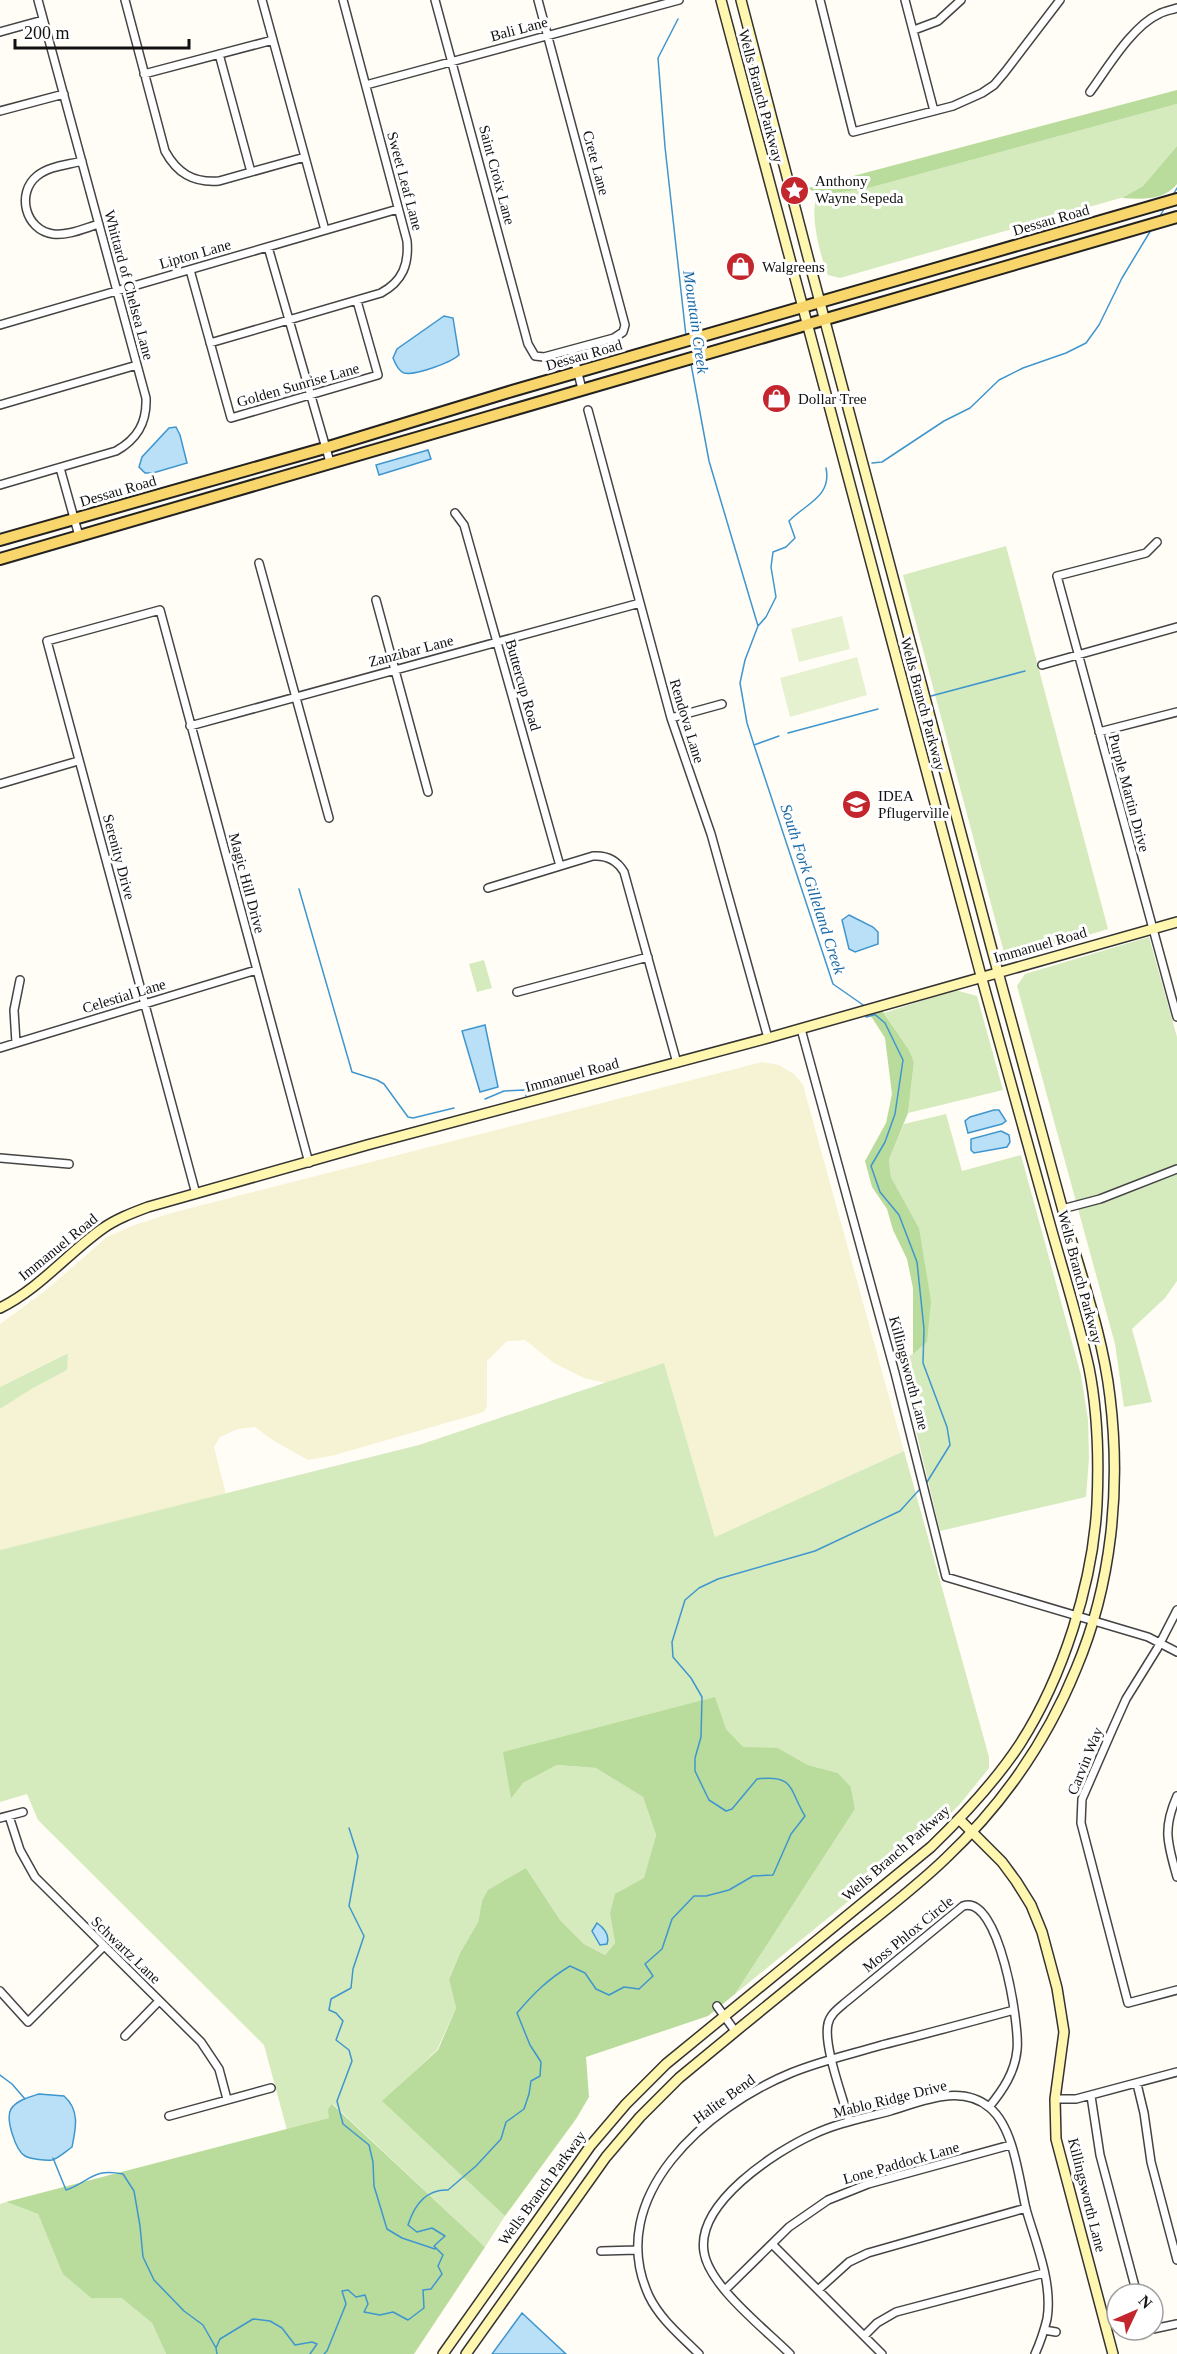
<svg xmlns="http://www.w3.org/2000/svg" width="1177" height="2354" font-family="'Times New Roman',serif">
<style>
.farmland{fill:#f6f3d4}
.green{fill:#d5ebbd}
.forest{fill:#b9dc9c}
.pitch{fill:#e6f2cf}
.water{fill:#b9e0f7;stroke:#3f96cf;stroke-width:1.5}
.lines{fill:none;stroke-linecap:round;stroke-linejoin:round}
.stream{stroke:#3f96cf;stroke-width:1.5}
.street-casing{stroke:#444;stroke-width:10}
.secondary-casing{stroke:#333;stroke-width:12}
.primary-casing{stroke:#222;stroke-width:14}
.street{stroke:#fff;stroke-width:7}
.secondary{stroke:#fff6b0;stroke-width:9}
.primary{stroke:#f9d66b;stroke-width:10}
.labels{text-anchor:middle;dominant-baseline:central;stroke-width:6;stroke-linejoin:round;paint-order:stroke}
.street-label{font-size:15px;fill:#111;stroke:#fff}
.poi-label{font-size:15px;fill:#111;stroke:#fff;text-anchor:start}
.water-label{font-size:16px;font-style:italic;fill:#1768a6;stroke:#fff}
</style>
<rect width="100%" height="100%" fill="#fffdf5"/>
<!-- farmland -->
<path class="farmland" d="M762 1062 779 1065 794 1074 803 1085 904 1451 715 1537 664 1363 606 1383 584 1378 554 1363 525 1340 507 1341 487 1361V1406L484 1412 335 1455 308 1460 274 1441 255 1427 238 1429 220 1437 214 1447 226 1494 0 1550V1409L32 1388 67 1370V1353L0 1387V1324L45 1291 107 1237 132 1226 171 1213Z"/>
<!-- green -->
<path class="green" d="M1177 104V146L1143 186 1124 197 840 278 828 275C821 259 808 210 818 195L865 189Z
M1006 546 1108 929 1006 960 903 575Z
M1149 937 1177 1037V1281L1165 1298 1132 1329 1152 1402 1124 1407 1115 1344 1017 986 1025 974Z
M484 960 492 988 477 992 469 964Z
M955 990 977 996 1003 1090 908 1113 914 1062 909 1050 884 1013Z
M946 1114 962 1171 1021 1155 1081 1375 1088 1420 1089 1458 1086 1497 940 1531 900 1364 927 1342 919 1228 891 1177 889 1160 904 1124Z
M68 1353 67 1370 33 1388 0 1409V1387Z
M664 1363 715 1537 904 1451 989 1757V1768L960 1804 928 1836 735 1994 855 1809 851 1787 838 1773 808 1765 778 1748H743L726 1729 504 1752 511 1799 523 1783 557 1765 596 1768 643 1797 656 1835 644 1879 610 1914 615 1943 605 1955 584 1944 560 1920 526 1868 482 1901 478 1922 460 1953 449 1978 456 2008 437 2050 383 2101 505 2216 485 2247 333 2104 329 2118 287 2130 264 2045 38 1820 27 1794 0 1802V1550L419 1445Z
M6 2202 38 2214 64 2274 91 2298 122 2297 152 2323 166 2354H0V2204Z"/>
<!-- forest -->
<path class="forest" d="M1177 90V104L865 189 818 195 808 188Z
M1177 146V184C1163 201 1143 199 1122 198L1143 186Z
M881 1009 909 1050 914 1062 908 1113 889 1160 891 1177 919 1228 931 1301 927 1342 913 1354V1288L907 1259 893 1230 887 1209 872 1187 865 1161 886 1123 892 1094 885 1038 869 1013Z
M715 1697 726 1729 743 1747 778 1748 808 1765 838 1773 851 1787 855 1809 735 1994 708 2016 586 2057 589 2097 576 2119 505 2216 382 2101 438 2050 456 2008 449 1979 460 1953 478 1922 482 1901 488 1890 526 1868 560 1920 584 1944 605 1955 615 1943 610 1914 615 1894 644 1878 656 1835 643 1797 596 1768 557 1765 523 1783 511 1799 503 1752Z
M332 2104 485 2247 414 2354H166L152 2323 122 2298H91L63 2274 38 2214 6 2202 329 2118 328 2109Z"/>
<!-- pitch -->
<path class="pitch" d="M842 616 850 649 799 662 791 629Z
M857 657 867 695 790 717 780 678Z"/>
<!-- water -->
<path class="water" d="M444 316 453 318 459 355C452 362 415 376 404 373 398 371 395 363 393 358L397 349Z
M176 427 180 435 187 463 153 473H145L139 467 142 457 169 428Z
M428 450 431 459 379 475 376 465Z
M849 915 873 927 878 932V944L855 952 849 949 842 920Z
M485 1025 498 1087 480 1092 462 1031Z
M994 1110H999L1006 1121 1002 1124 968 1133 965 1121 970 1117Z
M1001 1131 1009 1135 1010 1142 1007 1147 974 1153 971 1150V1139Z
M597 1923C604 1928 610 1935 607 1944L600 1945 592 1931Z
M39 2094 64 2096C80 2110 76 2128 72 2147 66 2151 59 2158 52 2160 47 2161 30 2159 25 2156 16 2151 5 2119 11 2109 17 2100 29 2097 39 2094Z
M522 2313 566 2354H492Z"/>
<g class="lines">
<!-- stream -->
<path class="stream" d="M678 19 658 58 665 147 686 336
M1173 195 1177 188
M1159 218 1165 207
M691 364 709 461 758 626
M872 463 882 462 944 421 970 408 999 380 1023 368 1066 353 1086 343 1099 325 1122 278 1151 230
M826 468C832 496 807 503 789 521L795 538 786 547 773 552 771 567 776 597 766 617 758 626 745 660 740 683 747 723 754 745 833 984 866 1007
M931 696 1025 671
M788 733 878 709
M754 745 779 736
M299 889 352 1072 377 1080 384 1084 408 1117 413 1118 454 1108
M872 1012 885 1023 903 1060 895 1114 885 1142 871 1166 880 1192 899 1215 917 1262 924 1329 923 1363 947 1427 950 1445 927 1482
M866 1017 874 1015
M485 1099 504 1091 525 1090 526 1096
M349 1828 358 1856 349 1906 364 1936 353 1969 351 1988 331 1999 329 2010 336 2013 343 2021 336 2040 349 2050 352 2061 337 2101 343 2124 369 2145 373 2162 374 2186 387 2229 402 2238 435 2249
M0 2075 12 2084 25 2099
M53 2158 66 2190C91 2181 92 2168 123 2174L134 2191 140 2226 143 2257 154 2280 184 2311 203 2325 216 2348
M217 2354 216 2348 220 2339 253 2319 270 2321 282 2328 295 2345 312 2342 317 2344 310 2354
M324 2354 327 2351 346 2304 342 2291 348 2290 356 2297 365 2295 368 2304 364 2312 380 2315 393 2312 408 2320 424 2308 423 2290 431 2289 442 2274 438 2266 443 2255 434 2246 445 2236 432 2228 417 2232 408 2225C414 2206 425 2189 448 2190L476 2166 501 2139 506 2122 524 2109 529 2094 531 2081 540 2076 541 2062 530 2045 517 2013C533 1994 548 1979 570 1966L585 1973 596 1989 609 1995 624 1987 639 1989 653 1976 645 1964 662 1949 672 1919 694 1896H706L729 1890 753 1876 773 1875 791 1834 805 1816C789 1790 795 1774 757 1779L732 1809 726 1811 709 1800 695 1771V1758L701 1737 702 1697 691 1678 673 1657 672 1642 685 1600 699 1588 718 1579 815 1551 900 1511 919 1490"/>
<defs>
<path id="street" d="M125 0 165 151C177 173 193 183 219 181L305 157
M262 0 325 230
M435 0 528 344 535 356 544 357 614 338 623 332 625 325 538 0
M820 0 853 132 953 106 982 93 994 85 1005 72 1060 0
M905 0 934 111
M914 30 938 21 961 0
M0 32 43 20
M219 54 251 172
M144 74 273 40
M366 85 679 0
M1090 92C1107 69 1132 26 1159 14 1164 11 1171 10 1177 8
M0 111 64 94
M82 161C67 165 49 166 37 176 16 193 25 230 53 234 68 236 85 228 99 224
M268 247 330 462
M190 270 231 418 378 375 357 301
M0 325 398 209
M210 343 381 293C403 281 409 264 407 241L343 0
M572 350 582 389
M0 405 137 365
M588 410 671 718 711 834 768 1038
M60 468 79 536
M0 485 116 451C138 439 147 422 146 398L38 0
M455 513 464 525 560 866
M1157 542 1146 553 1057 576 1177 1017
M259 563 329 818
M376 600 428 792
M1042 665 1177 627
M671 718 722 704
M190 726 640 603
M1099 732 1177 712
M0 784 78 761
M488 888 593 856C607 855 617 860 624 872L677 1063
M517 992 648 957
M801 1029 895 1373 946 1577 1148 1637 1177 1652
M16 1043 14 1010 20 980
M0 1048 256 970
M0 1158 69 1164
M196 1194 47 641 160 610 309 1163
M1062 1209 1100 1199 1177 1169
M1177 1610 1157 1649 1126 1699 1113 1728 1082 1799 1081 1823 1128 2003 1177 1990
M1177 1796C1162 1830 1168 1844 1177 1877
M9 1816 20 1850 35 1877 201 2042 219 2069 227 2099
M0 1818 23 1812
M0 1991 28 2022 103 1947
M717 2006 735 2031
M125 2036 159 2001
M1137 2084 1144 2113 1151 2162 1177 2260
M1091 2096 1100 2155 1137 2294
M1055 2099H1076L1177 2072
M169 2116 271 2088
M849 2120C843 2098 823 2045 828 2024 830 2014 839 2008 846 2002L963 1906C999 1893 1020 2025 1017 2050 1015 2072 1003 2090 989 2107
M772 2244 882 2354
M601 2251 637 2250
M725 2290 789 2227 828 2200 868 2184 1010 2145
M818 2290 849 2262 868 2253 1026 2208
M1153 2329 1177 2324
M1044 2330 1056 2332
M864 2336 877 2323 896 2312 1044 2273
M699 2354C681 2336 660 2319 649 2296 603 2196 708 2107 791 2073 820 2061 852 2054 882 2045 926 2034 970 2022 1014 2010
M790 2354C765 2329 709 2286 704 2252 696 2203 775 2152 812 2135 837 2123 864 2118 890 2111 921 2102 961 2083 990 2108 1014 2128 1019 2179 1026 2209 1036 2244 1053 2283 1047 2319 1044 2331 1040 2343 1035 2354"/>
<path id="secondary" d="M0 1308C39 1289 67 1254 102 1229 116 1219 132 1213 148 1207L367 1145 768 1038 1177 922
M959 1819 1002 1862 1016 1881 1031 1905 1042 1932 1057 1988 1064 2032 1055 2099 1056 2139 1113 2354
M443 2354 591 2145 626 2104 666 2064 931 1847C963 1816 995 1782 1020 1744 1063 1677 1093 1583 1097 1504 1099 1459 1098 1413 1089 1368 1078 1317 1062 1268 1048 1217 1025 1136 1003 1054 980 972 891 649 805 325 721 0
M466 2354 606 2157 640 2117 679 2078C732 2034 786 1990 839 1947 875 1918 913 1890 946 1858 1002 1805 1047 1740 1076 1669 1112 1584 1121 1488 1110 1397 1103 1336 1081 1276 1065 1218 1040 1128 1016 1039 992 950 907 633 823 317 741 0"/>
<path id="primary" d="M0 540 325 448 512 391 1177 199
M0 559 1177 217"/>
</defs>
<!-- street casing -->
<use href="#street" class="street-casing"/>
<!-- secondary casing -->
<use href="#secondary" class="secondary-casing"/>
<!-- primary casing -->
<use href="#primary" class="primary-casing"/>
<!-- street -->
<use href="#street" class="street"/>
<!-- secondary -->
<use href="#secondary" class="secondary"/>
<!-- primary -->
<use href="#primary" class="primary"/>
</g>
<!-- icons -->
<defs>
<symbol id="sight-disc" viewBox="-11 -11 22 22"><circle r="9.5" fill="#c4262e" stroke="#fff"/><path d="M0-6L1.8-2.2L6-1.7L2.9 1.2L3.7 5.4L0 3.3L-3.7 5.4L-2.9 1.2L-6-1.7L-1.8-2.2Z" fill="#fff"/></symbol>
<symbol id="shop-disc" viewBox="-11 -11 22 22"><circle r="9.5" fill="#c4262e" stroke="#fff"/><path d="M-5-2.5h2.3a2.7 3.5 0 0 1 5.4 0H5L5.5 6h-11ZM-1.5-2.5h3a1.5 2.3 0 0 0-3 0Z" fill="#fff"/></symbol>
<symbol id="school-disc" viewBox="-11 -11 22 22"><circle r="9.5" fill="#c4262e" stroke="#fff"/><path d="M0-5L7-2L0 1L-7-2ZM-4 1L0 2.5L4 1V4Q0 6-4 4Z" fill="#fff"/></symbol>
</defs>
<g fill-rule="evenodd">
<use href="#sight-disc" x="778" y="174" width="33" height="33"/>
<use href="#shop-disc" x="724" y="250" width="33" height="33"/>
<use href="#shop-disc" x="760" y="382" width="33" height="33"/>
<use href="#school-disc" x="840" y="788" width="33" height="33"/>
</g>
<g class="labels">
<!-- street labels -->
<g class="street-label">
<text transform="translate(519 29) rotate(-15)">Bali Lane</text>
<text transform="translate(761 96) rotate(75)">Wells Branch Parkway</text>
<text transform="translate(596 163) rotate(75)">Crete Lane</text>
<text transform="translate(497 175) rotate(75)">Saint Croix Lane</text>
<text transform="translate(405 181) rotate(75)">Sweet Leaf Lane</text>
<text transform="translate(1051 220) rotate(-16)">Dessau Road</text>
<text transform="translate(195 254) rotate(-16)">Lipton Lane</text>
<text transform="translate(129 285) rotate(75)">Whittard of Chelsea Lane</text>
<text transform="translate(584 355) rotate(-16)">Dessau Road</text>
<text transform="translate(298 385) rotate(-16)">Golden Sunrise Lane</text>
<text transform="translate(118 491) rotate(-16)">Dessau Road</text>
<text transform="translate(411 651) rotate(-15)">Zanzibar Lane</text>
<text transform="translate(523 685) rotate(74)">Buttercup Road</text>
<text transform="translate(923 704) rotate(75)">Wells Branch Parkway</text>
<text transform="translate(687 721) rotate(73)">Rendova Lane</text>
<text transform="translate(1129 793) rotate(75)">Purple Martin Drive</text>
<text transform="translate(119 857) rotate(75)">Serenity Drive</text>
<text transform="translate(247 883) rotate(75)">Magic Hill Drive</text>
<text transform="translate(1040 945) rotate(-16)">Immanuel Road</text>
<text transform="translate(124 996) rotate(-17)">Celestial Lane</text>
<text transform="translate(572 1075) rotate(-15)">Immanuel Road</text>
<text transform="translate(58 1247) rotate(-39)">Immanuel Road</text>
<text transform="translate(1080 1277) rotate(75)">Wells Branch Parkway</text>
<text transform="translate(909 1373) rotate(75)">Killingsworth Lane</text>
<text transform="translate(1085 1761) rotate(-68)">Carvin Way</text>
<text transform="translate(896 1853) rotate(-41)">Wells Branch Parkway</text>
<text transform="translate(908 1934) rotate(-39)">Moss Phlox Circle</text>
<text transform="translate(126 1950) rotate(44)">Schwartz Lane</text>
<text transform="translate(724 2099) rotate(-36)">Halite Bend</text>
<text transform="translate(890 2099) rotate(-14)">Mablo Ridge Drive</text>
<text transform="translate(901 2163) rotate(-16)">Lone Paddock Lane</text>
<text transform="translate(542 2188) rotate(-54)">Wells Branch Parkway</text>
<text transform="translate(1087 2195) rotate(76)">Killingsworth Lane</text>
</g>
<!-- poi labels -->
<g class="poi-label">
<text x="815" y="181">Anthony<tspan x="815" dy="17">Wayne Sepeda</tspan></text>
<text x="762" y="267">Walgreens</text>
<text x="798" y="399">Dollar Tree</text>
<text x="878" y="796">IDEA<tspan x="878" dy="17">Pflugerville</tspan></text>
</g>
<!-- water labels -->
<g class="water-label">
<text transform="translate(696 322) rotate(82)">Mountain Creek</text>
<text transform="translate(813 889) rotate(72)">South Fork Gilleland Creek</text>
</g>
</g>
<!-- north arrow -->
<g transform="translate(1135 2312) rotate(46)"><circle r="28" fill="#ffffff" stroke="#a0a0a0" stroke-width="1.5"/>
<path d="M0-4.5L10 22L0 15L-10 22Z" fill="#c4262e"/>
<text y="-9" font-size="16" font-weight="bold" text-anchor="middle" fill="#111111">N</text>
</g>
<!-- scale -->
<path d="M15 39v9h174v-9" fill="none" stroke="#111111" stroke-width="3"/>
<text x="24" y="39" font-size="18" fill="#111111" stroke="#ffffff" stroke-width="4.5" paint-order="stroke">200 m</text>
</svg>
